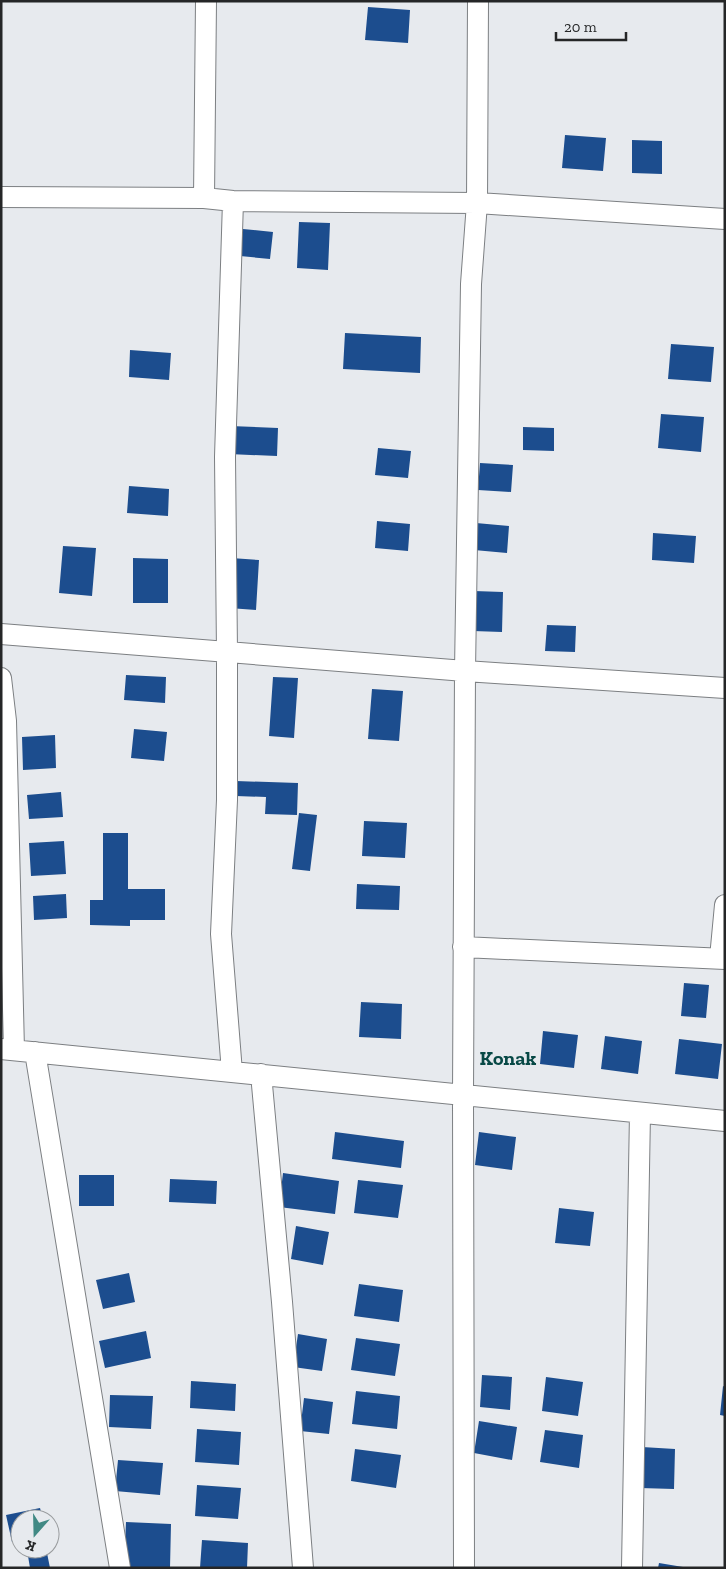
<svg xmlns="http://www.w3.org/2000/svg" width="726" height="1569" font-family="'Zilla Slab',serif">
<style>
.building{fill:#1c4d8e}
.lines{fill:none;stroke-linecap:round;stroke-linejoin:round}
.minor-casing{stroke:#7c7f82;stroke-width:22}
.minor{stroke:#fff;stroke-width:20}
.labels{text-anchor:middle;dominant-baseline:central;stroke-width:5;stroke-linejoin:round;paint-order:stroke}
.district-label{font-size:20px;font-weight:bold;fill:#084946;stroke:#e7eaee}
</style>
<rect width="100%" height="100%" fill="#e7eaee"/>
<!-- building -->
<path class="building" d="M368 7 410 10 408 43 365 40Z
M565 135 606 138 603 171 562 168Z
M632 140 662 141V174L632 173Z
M299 222 330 223 328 270 297 268Z
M243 229 273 232 270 259 240 256Z
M345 333 421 337 420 373 343 369Z
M671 344 714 347 711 382 668 379Z
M130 350 171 353 169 380 129 377Z
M661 414 704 417 701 452 658 448Z
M230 426 278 428 277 456 229 454Z
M523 427 554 428V451L523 450Z
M378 448 411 451 408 478 375 475Z
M480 463 513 465 511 492 478 490Z
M129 486 169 489 168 516 127 513Z
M377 521 410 524 408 551 375 548Z
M476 523 509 526 507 553 474 550Z
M653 533 696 536 694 563 652 560Z
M63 546 96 548 92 596 59 593Z
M133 558 168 559V603H133Z
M231 558 259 560 256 610 229 608Z
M474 591 503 592 502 632 473 631Z
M547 625 576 626 575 652 545 651Z
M126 675 166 677 165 703 124 700Z
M273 677 298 678 294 738 269 736Z
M372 689 403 691 399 741 368 739Z
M134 729 167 732 164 761 131 758Z
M55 735 56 768 23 770 22 737Z
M236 781 298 783 297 815 265 814 266 797 236 796Z
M61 792 63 817 29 819 27 795Z
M299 813 317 815 310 871 292 869Z
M364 821 407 823 405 858 362 856Z
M103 833H128V889H165V920H130V926L90 925V900H103Z
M64 841 66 874 31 876 29 843Z
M357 884 400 886 399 910 356 909Z
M66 894 67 918 34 920 33 896Z
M684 983 709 985 706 1018 681 1016Z
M361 1002 402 1004 401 1039 359 1037Z
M543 1031 578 1035 574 1068 540 1064Z
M605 1036 642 1041 638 1074 601 1069Z
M679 1039 722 1044 718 1079 675 1074Z
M335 1132 404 1141 401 1168 332 1159Z
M479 1132 516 1137 512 1170 475 1165Z
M283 1173 339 1181 335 1214 279 1207Z
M79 1175H114V1206H79Z
M170 1179 217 1181 216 1204 169 1202Z
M358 1180 403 1185 398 1218 354 1213Z
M559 1208 594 1212 590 1246 555 1243Z
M296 1226 329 1232 323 1265 291 1259Z
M129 1273 135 1302 103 1309 96 1280Z
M359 1284 403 1290 399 1322 354 1316Z
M146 1331 151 1358 105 1368 99 1341Z
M298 1334 327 1339 322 1371 293 1367Z
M356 1338 400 1344 395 1376 351 1370Z
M482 1375 512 1377 510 1410 480 1407Z
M546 1377 583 1382 578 1416 542 1411Z
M191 1381 236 1384 235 1411 190 1408Z
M723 1386 725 1387V1416L720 1415Z
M356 1391 400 1396 397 1429 352 1424Z
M110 1395 153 1396 151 1429 109 1427Z
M304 1398 333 1402 329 1434 300 1431Z
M479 1421 517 1427 512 1460 474 1453Z
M197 1429 241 1432 239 1465 195 1462Z
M545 1430 583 1435 579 1468 540 1462Z
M642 1447 675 1449 674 1489 640 1488Z
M355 1449 401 1455 396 1488 351 1481Z
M118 1460 163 1463 160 1495 115 1491Z
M197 1485 241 1488 238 1519 195 1516Z
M40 1508 43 1519H20V1540L12 1542 6 1515Z
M126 1522 171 1524 170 1568H124Z
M202 1540 248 1543 247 1568H200Z
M47 1553 50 1568H30L28 1556Z
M659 1563 683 1567V1568H658Z"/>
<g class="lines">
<defs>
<path id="minor" d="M1 197 204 198 233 201 477 203 725 219
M204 198 206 1
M1 634 465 671 725 688
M1 678 6 721 14 1050
M463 947 725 959
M720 958 725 905
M1 1049 725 1121
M35 1052 120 1568
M232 1072 221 934 227 800V652L225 457 233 201
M261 1074 282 1302 303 1568
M464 1568 463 1096 465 671 471 284 477 203 478 1
M632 1568 640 1113"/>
</defs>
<!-- minor casing -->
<use href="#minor" class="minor-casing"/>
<!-- minor -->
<use href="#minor" class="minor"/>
</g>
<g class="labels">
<!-- district labels -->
<g class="district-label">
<text x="508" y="1058">Konak</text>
</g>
</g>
<!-- border -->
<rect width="726" height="1569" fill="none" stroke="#252627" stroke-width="5"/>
<!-- north arrow -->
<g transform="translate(35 1534) rotate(200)"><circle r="24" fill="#e7eaee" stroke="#999c9e"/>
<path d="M0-4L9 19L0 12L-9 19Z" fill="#418984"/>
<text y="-8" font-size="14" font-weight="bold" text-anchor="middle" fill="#252627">K</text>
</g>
<!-- scale -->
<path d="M556 32v8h70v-8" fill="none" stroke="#252627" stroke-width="2.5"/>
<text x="564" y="32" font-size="15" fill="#252627" stroke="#e7eaee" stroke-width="4" paint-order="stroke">20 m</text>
</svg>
